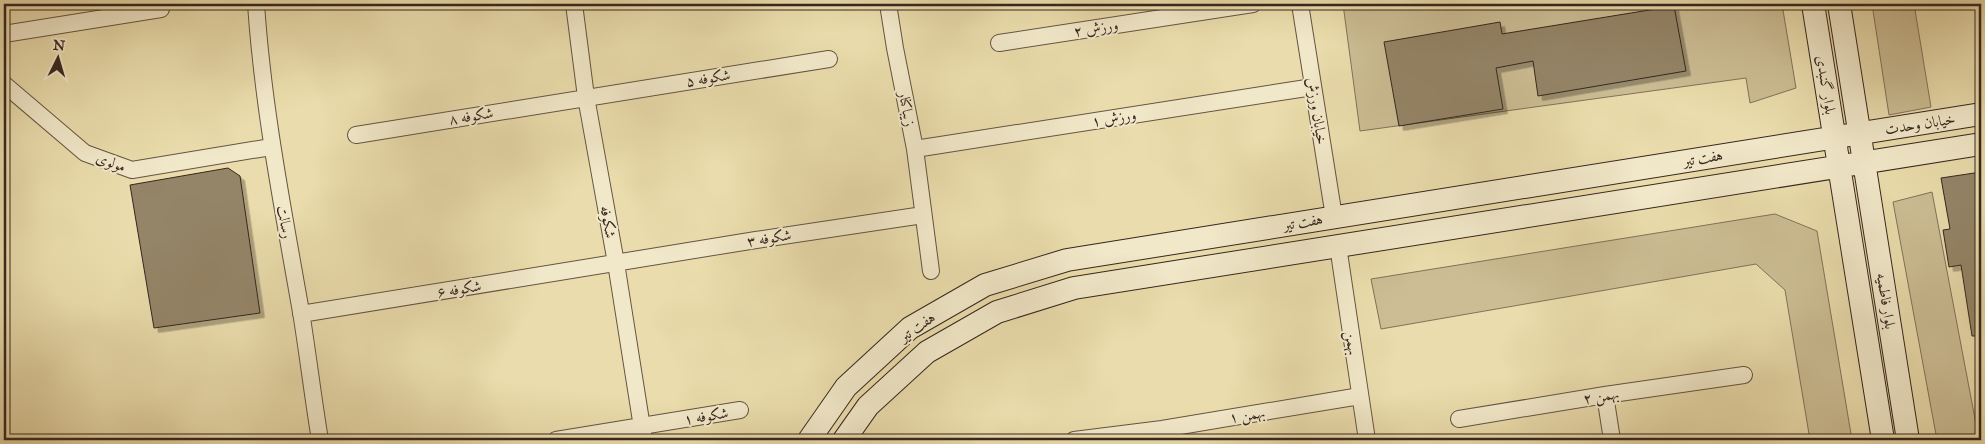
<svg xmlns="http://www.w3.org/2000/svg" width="1985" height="444" font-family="'IM FELL Great Primer',Amiri,serif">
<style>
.green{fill:#ccbd94;stroke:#827259}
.building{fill:#948568;stroke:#37261e;filter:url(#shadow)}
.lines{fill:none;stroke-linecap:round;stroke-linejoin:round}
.minor-casing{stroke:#645442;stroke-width:18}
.secondary-casing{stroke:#37261e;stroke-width:24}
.minor{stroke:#f1e8c9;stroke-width:16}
.secondary{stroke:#f1e8c9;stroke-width:22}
.labels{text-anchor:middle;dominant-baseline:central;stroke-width:4;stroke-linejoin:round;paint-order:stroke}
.street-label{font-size:15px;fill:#37261e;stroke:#f1e8c9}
</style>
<defs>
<filter id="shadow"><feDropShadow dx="4.5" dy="4.5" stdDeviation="0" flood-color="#0004"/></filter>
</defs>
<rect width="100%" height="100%" fill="#eadcac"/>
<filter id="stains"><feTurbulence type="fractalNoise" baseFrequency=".004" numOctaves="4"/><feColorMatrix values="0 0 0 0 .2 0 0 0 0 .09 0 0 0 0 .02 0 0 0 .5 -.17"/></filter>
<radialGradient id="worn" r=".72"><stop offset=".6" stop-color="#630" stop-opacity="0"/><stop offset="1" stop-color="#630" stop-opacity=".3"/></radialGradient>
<!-- green -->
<path class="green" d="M1343 4H1782L1796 88 1750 103 1746 78 1360 131Z
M1872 4H1914L1931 107 1889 115Z
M1932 192 1979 440H1937L1893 202Z
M1775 214 1817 231 1852 440H1810L1785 290 1756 264 1381 329 1371 279Z"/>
<!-- building -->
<path class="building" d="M1674 6 1686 71 1538 96 1533 61 1496 68 1503 109 1399 126 1384 42 1500 22 1502 34Z
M228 168 240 176 260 313 154 328 130 185Z
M1981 172V336H1972L1961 265 1949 267 1943 230 1950 229 1941 178Z"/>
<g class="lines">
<defs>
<path id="minor" d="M256 4C263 108 283 209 301 312 308 355 313 398 320 440
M574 4 586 97 616 263 644 440
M888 4 895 48 915 149 931 271
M1300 4 1334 217
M4 34 161 9 160 4
M999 43 1253 4
M4 84 85 153 132 170 271 147
M356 135 829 59
M915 149 1313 87
M1338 246 1367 440
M301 314 756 240 923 215
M1605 395 1612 440
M1459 419 1605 395 1744 375
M556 440 740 410
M1074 440 1162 429 1360 396"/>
<path id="secondary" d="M1813 4 1883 440
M1839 4 1908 440
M809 440 846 387 910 328 985 285 1067 260 1981 114
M844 440 868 406 927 352 997 312 1074 288 1981 144"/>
</defs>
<!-- minor casing -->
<use href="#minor" class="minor-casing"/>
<!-- secondary casing -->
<use href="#secondary" class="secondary-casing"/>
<!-- minor -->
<use href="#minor" class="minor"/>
<!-- secondary -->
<use href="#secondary" class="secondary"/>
</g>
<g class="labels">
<!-- street labels -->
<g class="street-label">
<text transform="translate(1096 28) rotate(-9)">ورزش ۲</text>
<text transform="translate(708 78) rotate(-9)">شکوفه ۵</text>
<text transform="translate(1826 85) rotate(81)">بلوار گنبدی</text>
<text transform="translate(907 109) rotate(79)">زیباکنار</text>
<text transform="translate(1317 111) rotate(81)">خیابان ورزش</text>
<text transform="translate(471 116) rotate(-9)">شکوفه ۸</text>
<text transform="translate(1114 118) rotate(-9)">ورزش ۱</text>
<text transform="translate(1920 124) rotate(-9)">خیابان وحدت</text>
<text transform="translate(1703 158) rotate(-9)">هفت تیر</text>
<text transform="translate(111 162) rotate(20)">مولوی</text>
<text transform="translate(285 222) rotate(80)">رسالت</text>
<text transform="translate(608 222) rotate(80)">شکوفه</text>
<text transform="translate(1303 222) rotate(-9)">هفت تیر</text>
<text transform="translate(769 238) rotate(-9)">شکوفه ۳</text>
<text transform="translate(459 289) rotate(-9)">شکوفه ۶</text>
<text transform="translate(1886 301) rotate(81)">بلوار فاطمیه</text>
<text transform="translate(917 327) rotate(-35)">هفت تیر</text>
<text transform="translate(1352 343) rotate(82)">بهمن</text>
<text transform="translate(1601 396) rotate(-9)">بهمن ۲</text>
<text transform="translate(1247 415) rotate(-9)">بهمن ۱</text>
<text transform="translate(706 416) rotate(-9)">شکوفه ۱</text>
</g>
</g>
<!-- margin -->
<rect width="1985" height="444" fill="none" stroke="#eadcac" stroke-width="20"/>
<rect x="5" y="5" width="1975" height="434" fill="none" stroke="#37261e" stroke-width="2.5"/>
<rect x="10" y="10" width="1965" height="424" fill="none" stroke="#37261e"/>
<!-- north arrow -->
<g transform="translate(58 58) rotate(5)" stroke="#f1e8c9" stroke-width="4" paint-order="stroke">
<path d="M0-4L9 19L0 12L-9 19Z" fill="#37261e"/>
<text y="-8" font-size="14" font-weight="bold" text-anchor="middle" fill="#37261e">N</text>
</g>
<rect width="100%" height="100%" filter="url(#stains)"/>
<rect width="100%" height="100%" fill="url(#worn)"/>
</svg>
